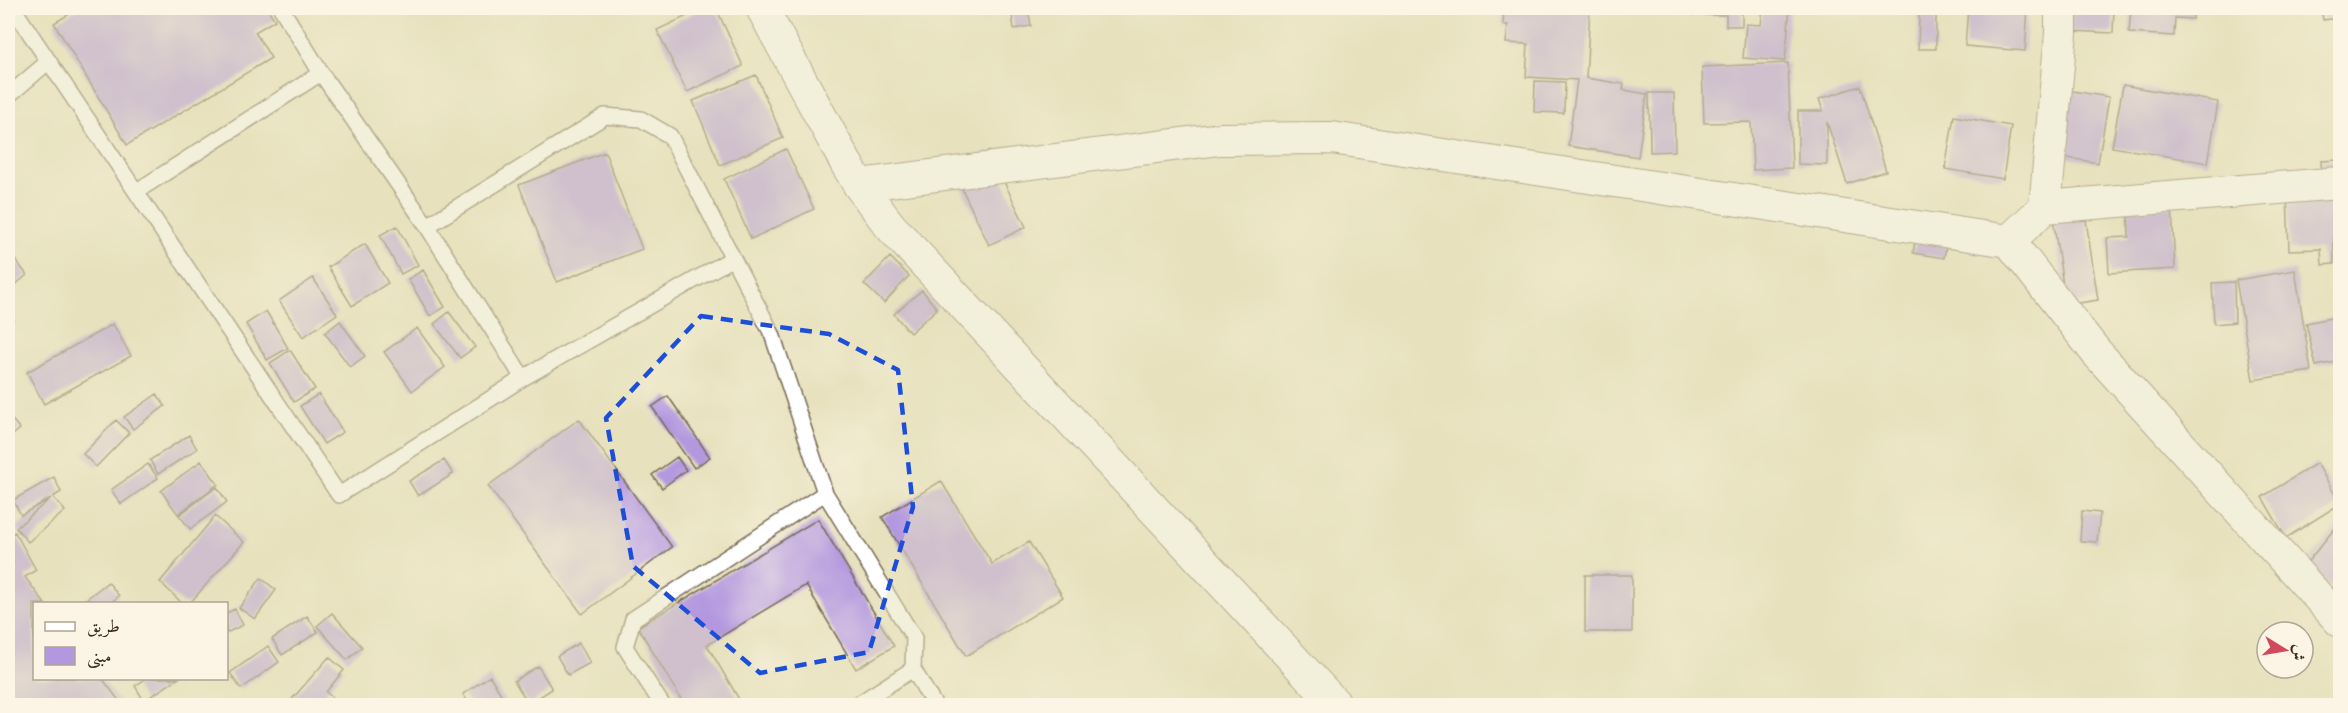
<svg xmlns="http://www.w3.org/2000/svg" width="2348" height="713" font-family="'Libre Caslon Text',Amiri,serif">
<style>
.building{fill:#b398df}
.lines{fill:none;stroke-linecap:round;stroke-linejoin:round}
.lane-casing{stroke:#776a56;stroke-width:18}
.street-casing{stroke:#776a56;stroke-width:34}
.lane{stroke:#fff;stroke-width:15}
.street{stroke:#fff;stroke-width:32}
.marked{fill:none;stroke:#1d4ed8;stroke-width:4.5;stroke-dasharray:12 8;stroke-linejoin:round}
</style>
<rect width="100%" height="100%" fill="#fcf5e5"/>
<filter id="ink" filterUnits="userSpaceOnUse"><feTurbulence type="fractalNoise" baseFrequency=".0167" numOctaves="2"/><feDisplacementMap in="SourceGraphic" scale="12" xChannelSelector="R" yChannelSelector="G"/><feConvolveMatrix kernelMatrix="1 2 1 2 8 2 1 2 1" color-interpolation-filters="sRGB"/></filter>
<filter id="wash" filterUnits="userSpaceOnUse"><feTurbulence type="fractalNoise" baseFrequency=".008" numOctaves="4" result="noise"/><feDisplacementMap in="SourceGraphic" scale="24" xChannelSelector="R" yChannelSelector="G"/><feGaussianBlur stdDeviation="1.35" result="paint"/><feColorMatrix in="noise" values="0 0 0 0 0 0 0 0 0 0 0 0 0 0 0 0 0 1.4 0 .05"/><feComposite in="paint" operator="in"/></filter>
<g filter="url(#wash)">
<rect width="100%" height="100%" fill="#e7e1be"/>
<g id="blocks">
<!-- building -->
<path class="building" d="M77 8H267L275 20 255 32 271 58 127 145 54 23 78 9Z
M704 8H716L743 66 687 92 657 30Z
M1011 8H1028L1031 26 1014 29Z
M1504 8H1590L1586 78 1624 84 1623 90 1647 94 1638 157 1568 146 1577 80 1526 77 1528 44 1506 43 1508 25H1503Z
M1693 8H1742V26H1726V15H1693Z
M1763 8H1790L1785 61 1743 58 1746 24 1761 25Z
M1968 8H2028L2025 51 1965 46Z
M2071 8H2114L2113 33 2070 31Z
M2131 8H2194L2193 19 2175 18 2174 36 2129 33Z
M2321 8H2340V18L2323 20Z
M1919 13H1936V49H1918Z
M1788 63 1792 168 1753 170 1751 122 1704 123 1702 67Z
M756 75 783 138 720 165 693 101Z
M1535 81 1565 82 1564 113 1534 112Z
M2123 85 2218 102 2208 163 2112 147Z
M1860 86 1886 171 1847 184 1827 122V165L1798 164V111H1823L1819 99Z
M2067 90 2109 97 2098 163 2056 156Z
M1649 93H1674L1675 151 1650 152Z
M1954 116 2011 126 2003 179 1945 169Z
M786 149 814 209 751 239 724 179Z
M989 151 1026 227 989 245 952 168Z
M605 152 642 249 557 282 519 185Z
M2340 160V176L2322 177 2321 161Z
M2333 193 2334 264 2322 265 2321 249 2289 250 2287 194Z
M2172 206 2175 269 2109 273 2107 238 2129 237 2128 209Z
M2084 207 2098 300 2066 305 2052 212Z
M1918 224 1949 229 1944 258 1913 253Z
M397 226 418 265 401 274 380 235Z
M365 244 388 283 352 306 328 267Z
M8 250 27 275 8 291Z
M890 257 909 276 884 303 864 284Z
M423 270 445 307 430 316 408 279Z
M2295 270 2311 371 2253 380 2236 280Z
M313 278 337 314 303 337 279 301Z
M2234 282 2235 322 2214 324 2212 283Z
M922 290 937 309 910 333 894 314Z
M8 311 14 319 8 325Z
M266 311 288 348 267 360 246 324Z
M449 312 475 347 460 358 434 324Z
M2340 316V341H2338L2340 361 2316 366 2306 323Z
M340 321 365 356 350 367 325 333Z
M113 324 131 356 44 404 27 372Z
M417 328 445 367 412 391 384 352Z
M290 350 315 389 294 402 270 363Z
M157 394 165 406 133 429 124 417Z
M319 394 343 432 324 444 300 406Z
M668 396 710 457 694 468 652 407Z
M8 415 20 429 8 439Z
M579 419 672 547 582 614 488 486Z
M116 420 129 433 96 467 83 454Z
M189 435 197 449 158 474 150 460Z
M677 457 686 470 662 488 652 475Z
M444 460 453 474 418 496 409 481Z
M201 461 218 484 178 514 161 491Z
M2317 463 2340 504 2286 538 2262 497Z
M148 464 158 478 121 504 111 490Z
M54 477 61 492 53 497 65 511 28 542 16 528 51 498 21 515 13 500Z
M941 481 992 564 1029 542 1063 597 966 656 882 517Z
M217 487 227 502 190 529 179 515Z
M2082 511 2100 513 2097 542 2080 541Z
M215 516 244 542 189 604H183L160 582Z
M818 519 894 646 856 669 806 585 707 645 743 706H685L638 627Z
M2340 522V594L2305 565Z
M15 532 36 570 25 577 45 604H34V678H102L123 706H8V554L14 562 8 551V536Z
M1585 575H1632V632H1585Z
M261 578 276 590 255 619 239 608Z
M108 582 119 596 109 604H80Z
M235 609 243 625 226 633V613Z
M332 613 362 647 347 660 317 626Z
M307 616 318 632 282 655 272 639Z
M579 643 590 663 568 675 557 656Z
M268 646 279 662 241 689 230 673Z
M329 657 344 670 326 692 334 699 328 706H286Z
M538 666 552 689 529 704 514 681Z
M490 676 508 706H470L463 694Z
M147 678H179L144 701 135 686Z"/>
</g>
</g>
<g filter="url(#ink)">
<use href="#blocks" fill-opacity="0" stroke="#776a56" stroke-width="1.5"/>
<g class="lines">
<defs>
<path id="lane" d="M13 8 339 495 523 378
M281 8 321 73
M8 96 49 61
M137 191 321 73 427 226
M733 258 523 378 427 226 605 116 641 119 670 136 772 334 825 493
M663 706 625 647 633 619 825 493 914 638 913 669
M855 706 913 669 935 706"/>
<path id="street" d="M762 8 846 163 859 185 890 226 1337 706
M859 185 1220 139 1332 138 2009 241 2096 352 2340 621
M2045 207 2340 183
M2009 241 2045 207 2061 33V8"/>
</defs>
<!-- lane casing -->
<use href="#lane" class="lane-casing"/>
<!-- street casing -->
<use href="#street" class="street-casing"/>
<!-- lane -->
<use href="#lane" class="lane"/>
<!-- street -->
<use href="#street" class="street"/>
</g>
</g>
<!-- marked area -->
<path d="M0 0H2348V713H0ZM701 316 829 334 898 370 913 507 869 652 760 673 633 566 606 418Z" fill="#e7e1be" fill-opacity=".55" fill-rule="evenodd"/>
<path class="marked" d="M701 316 829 334 898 370 913 507 869 652 760 673 633 566 606 418Z"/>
<!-- margin -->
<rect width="2348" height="713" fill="none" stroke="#fcf5e5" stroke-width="30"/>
<!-- legend -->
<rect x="33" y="602" width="195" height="78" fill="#fcf5e5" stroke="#afa495" stroke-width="1.5"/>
<rect x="45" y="622" width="30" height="9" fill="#ffffff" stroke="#afa495" stroke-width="1.5"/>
<text x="87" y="632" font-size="18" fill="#3b2a1e">طريق</text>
<rect x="45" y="647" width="30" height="18" fill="#b398df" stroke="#afa495" stroke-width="1.5"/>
<text x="87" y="662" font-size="18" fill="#3b2a1e">مبنى</text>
<!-- north arrow -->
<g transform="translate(2285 650) rotate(101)"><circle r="28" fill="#fcf5e5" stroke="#afa495" stroke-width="1.5"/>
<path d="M0-4.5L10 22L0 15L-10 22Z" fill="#d1495b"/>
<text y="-9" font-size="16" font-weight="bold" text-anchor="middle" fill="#3b2a1e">ش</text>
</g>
</svg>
